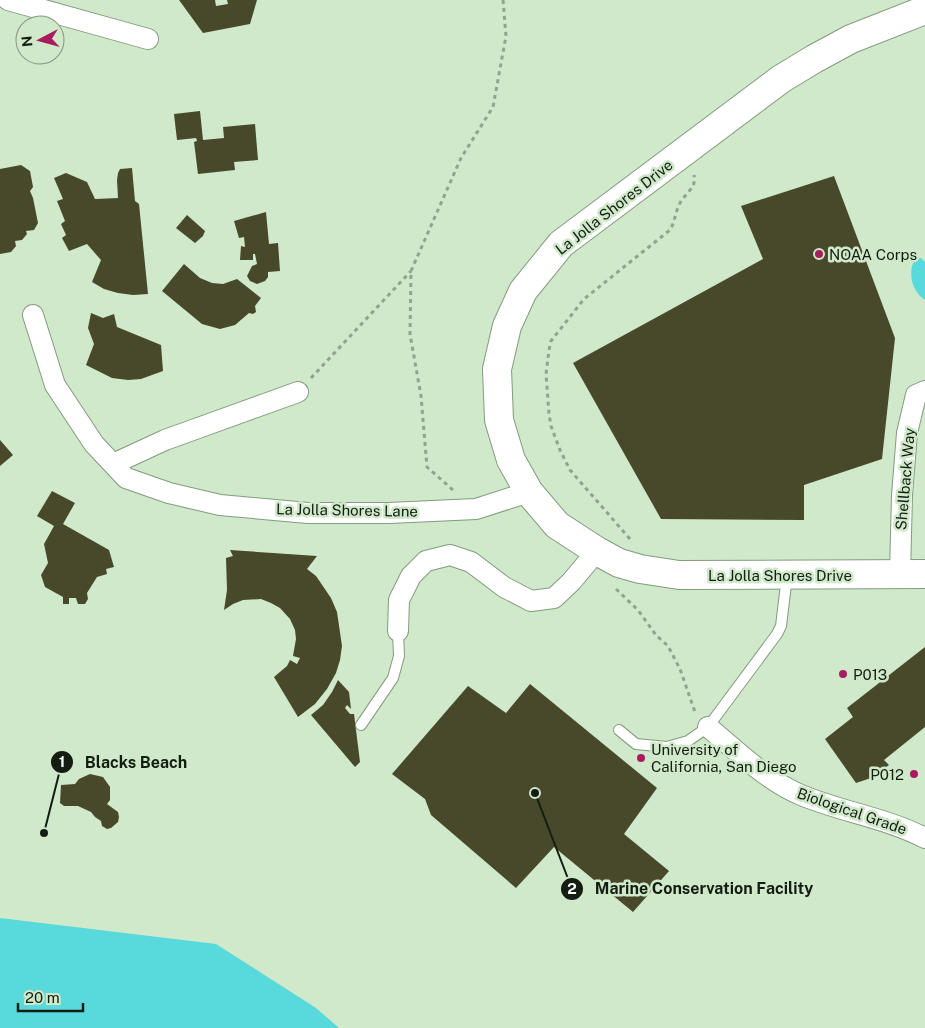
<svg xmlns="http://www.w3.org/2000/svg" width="925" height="1028" font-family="'Public Sans',sans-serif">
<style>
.water{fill:#58d9dc}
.building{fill:#47492a}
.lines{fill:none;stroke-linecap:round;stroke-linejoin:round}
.lane-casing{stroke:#839b7e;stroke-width:12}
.street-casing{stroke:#839b7e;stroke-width:22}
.secondary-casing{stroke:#839b7e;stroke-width:30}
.path{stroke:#90a48b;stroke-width:3;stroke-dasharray:4 4;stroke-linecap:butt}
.lane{stroke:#fff;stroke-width:10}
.street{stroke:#fff;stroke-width:20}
.secondary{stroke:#fff;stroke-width:28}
.poi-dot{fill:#a81c5e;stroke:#d0e9ca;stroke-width:2}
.labels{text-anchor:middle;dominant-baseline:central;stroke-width:5;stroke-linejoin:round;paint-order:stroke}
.street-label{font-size:15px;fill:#141d12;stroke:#d0e9ca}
.poi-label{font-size:15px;fill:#141d12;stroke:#d0e9ca;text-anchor:start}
.leader{fill:none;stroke:#141d12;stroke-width:2}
.callout-dot{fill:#141d12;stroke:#d0e9ca;stroke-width:2}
.mark-label{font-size:15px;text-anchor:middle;font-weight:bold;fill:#fff}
.callout-label{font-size:16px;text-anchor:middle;font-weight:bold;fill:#141d12;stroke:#d0e9ca;stroke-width:5;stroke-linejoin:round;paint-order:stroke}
</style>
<rect width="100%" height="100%" fill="#d0e9ca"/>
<!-- water -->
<path class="water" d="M921 258 925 262V300C912 291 907 273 915 259Z
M0 918 216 944 316 1008 339 1028H0Z"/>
<!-- building -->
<path class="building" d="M179 0H215L216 6 228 4 227 0H257L250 24 203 33Z
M200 111 203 140 224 138 223 127 255 124 258 160 234 162 235 170 198 174 194 142 197 141 196 138 177 140 174 114Z
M21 165 30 171 33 187 30 191 33 198 38 223 34 230 26 231 27 234 22 240 15 241 16 246 11 252 0 254V169Z
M132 168 135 201 139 204 148 294 133 295 118 293 104 289 92 282 101 260 87 244 69 251 62 238 66 235 61 224 65 221 57 201 63 199 54 178 66 173 87 182 95 199 118 198 117 180 118 173 120 169Z
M834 176 895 338 882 459 804 485V520L661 519 573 363 763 259 741 206Z
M266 212 269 244 278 243 280 271 268 272V277L265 281 257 284 250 281 247 276 252 266 257 264 255 254H253V260H240L241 246 245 247 244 237 239 238 234 221Z
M187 215 205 231 203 236 195 243 176 228Z
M184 264 200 278 212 283 223 284 237 279 261 298 255 306 256 312 253 314 249 313 235 325 220 329 202 324 162 291Z
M91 313 103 318 114 314 117 327 161 345 163 371 141 379 128 380 112 378 86 365 94 344 88 328Z
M0 440 13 455 0 466Z
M52 491 75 503 63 524 109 550 114 567 106 569 107 574 97 577 87 593 88 599 85 604H78L76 598H69V604H63V597L45 587 41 575 48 563 44 544 54 526 37 516Z
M230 550 317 556 307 569 316 576 331 598 337 612 342 646 340 660 336 673 327 689 315 704 298 717 274 677 287 666 290 660 297 664 300 658 293 656 296 639 295 630 290 619 280 608 271 603 261 599 243 600 233 604 224 610 227 590 226 558 233 556Z
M925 647V727L884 760 889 765 871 778 856 783 825 739 853 717 847 708Z
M338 680 349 692 351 709 347 705 345 708 350 714H354L360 762 355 767 311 715 323 705 332 692Z
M530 684 657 788 624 834 669 871 633 912 554 847 516 888 431 815 425 799 392 774 468 686 506 713Z
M90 774 103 777 110 787V800L107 804 118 812 119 817 118 822 111 828 107 829 102 826 101 821 95 817 91 812 78 806H64L60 803 61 785 75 784 79 779Z"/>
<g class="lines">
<defs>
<path id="lane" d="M361 725 393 678 399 656 398 631
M619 730 636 744 667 747 688 741 708 727 777 634 781 626 787 576"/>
<path id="street" d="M8 0 148 39
M33 315 55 385 94 444 126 478 169 493 220 505 308 513H389L476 509 529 492
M113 464 165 440 298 392
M900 574 902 495 907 433 916 395 925 391
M398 631 399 600 411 576 426 561 450 555 471 562 504 587 531 601 554 598 571 582 597 551
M708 727C737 751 766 780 801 795 842 812 886 818 925 838"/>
<path id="secondary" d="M925 10 851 39 814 59 781 79 561 244 523 291 507 326 497 369 499 420 511 460 529 492 557 525 597 551 619 563 640 569 679 575 925 574"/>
</defs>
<!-- lane casing -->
<use href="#lane" class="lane-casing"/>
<!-- street casing -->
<use href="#street" class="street-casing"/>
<!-- secondary casing -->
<use href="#secondary" class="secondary-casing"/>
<!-- path -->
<path class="path" d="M311 378 411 271
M453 490 427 467 421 396 410 334 411 271 461 158 493 107 506 36 503 0
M630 539 570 470 560 450 551 426 549 414 546 374 549 350 551 341 584 299 670 230C675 222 675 212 680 203 685 193 697 188 694 175
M616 589 638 610 656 635 668 646 680 669 695 712"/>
<!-- lane -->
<use href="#lane" class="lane"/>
<!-- street -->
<use href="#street" class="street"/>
<!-- secondary -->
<use href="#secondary" class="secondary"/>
</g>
<!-- markers -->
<g class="poi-dot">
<circle cx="819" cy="254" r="5"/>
<circle cx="843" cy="674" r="5"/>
<circle cx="641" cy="758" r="5"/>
<circle cx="914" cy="774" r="5"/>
</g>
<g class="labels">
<!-- street labels -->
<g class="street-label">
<text transform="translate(614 207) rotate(-38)">La Jolla Shores Drive</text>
<text transform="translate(905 479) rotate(-85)">Shellback Way</text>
<text transform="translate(347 510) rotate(1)">La Jolla Shores Lane</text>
<text x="780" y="575">La Jolla Shores Drive</text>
<text transform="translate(852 811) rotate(19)">Biological Grade</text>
</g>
<!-- poi labels -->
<g class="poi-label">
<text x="829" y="254">NOAA Corps</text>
<text x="853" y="674">P013</text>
<text x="651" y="749">University of<tspan x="651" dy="17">California, San Diego</tspan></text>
<text x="904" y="774" text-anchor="end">P012</text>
</g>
</g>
<!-- callouts -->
<path class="leader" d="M44 833L62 762M535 793L572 889"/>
<g class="callout-dot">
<circle cx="44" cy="833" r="5"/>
<circle cx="535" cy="793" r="5"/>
<circle cx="62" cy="762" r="12"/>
<circle cx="572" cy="889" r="12"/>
</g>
<g class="mark-label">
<text x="62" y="767">1</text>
<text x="572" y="894">2</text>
</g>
<g class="callout-label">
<text x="136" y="768">Blacks Beach</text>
<text x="704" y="894">Marine Conservation Facility</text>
</g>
<!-- north arrow -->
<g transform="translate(40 40) rotate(264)"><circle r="24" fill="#d0e9ca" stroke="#859780"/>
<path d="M0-4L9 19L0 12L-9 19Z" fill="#a81c5e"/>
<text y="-8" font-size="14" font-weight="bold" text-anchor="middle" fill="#141d12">N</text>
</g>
<!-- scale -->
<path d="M18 1003v8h65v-8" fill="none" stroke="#141d12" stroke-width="2.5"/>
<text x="25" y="1003" font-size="15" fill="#141d12" stroke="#d0e9ca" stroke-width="4" paint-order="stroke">20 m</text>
</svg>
